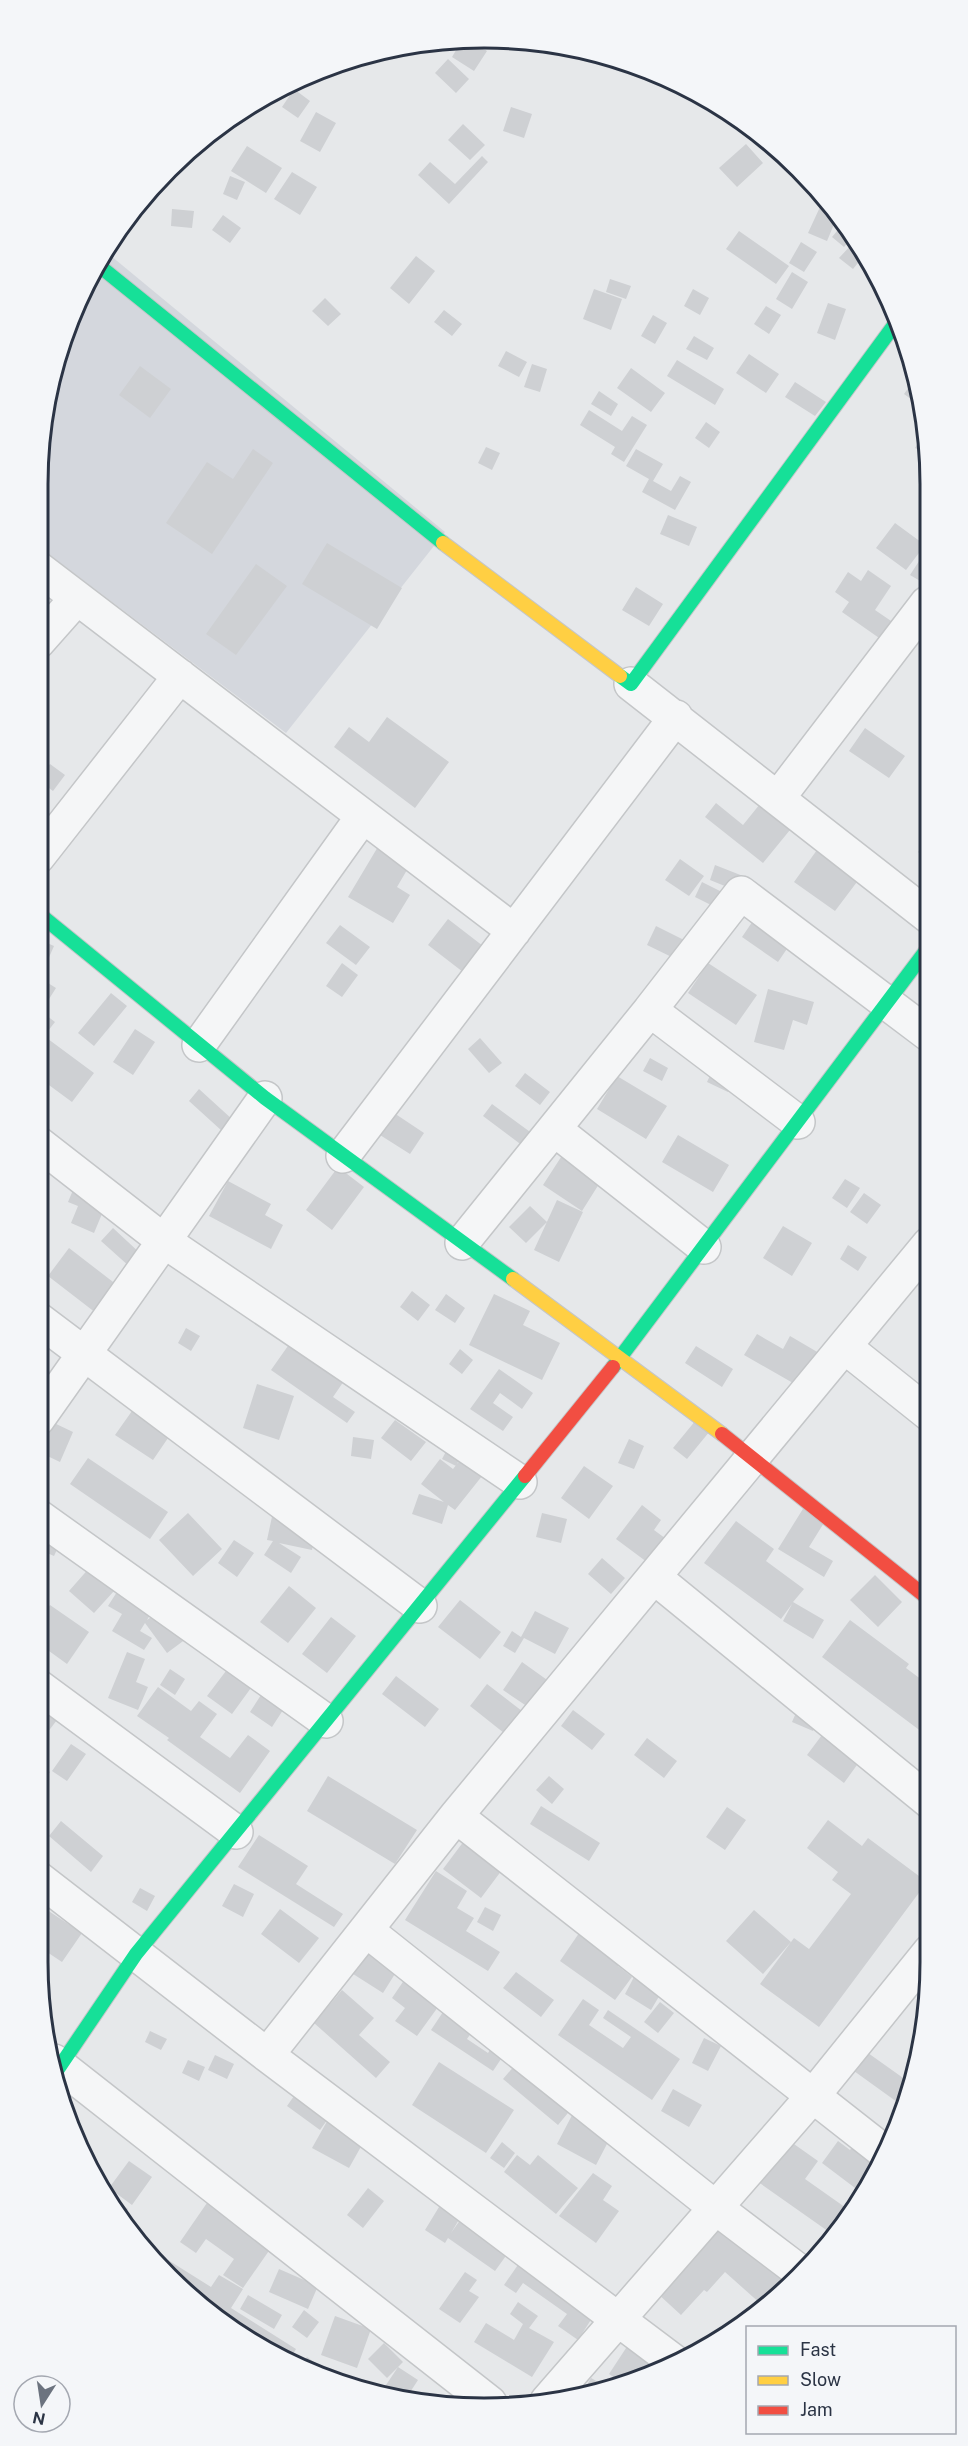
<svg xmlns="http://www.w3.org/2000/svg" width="968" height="2446" font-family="'Public Sans',sans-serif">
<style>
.built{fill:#d4d7dd}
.building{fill:#ced0d3}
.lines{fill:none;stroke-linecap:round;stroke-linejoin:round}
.street-casing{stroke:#c4c6c8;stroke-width:36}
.fast-casing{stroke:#c4c6c8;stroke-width:16}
.slow-casing{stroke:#c4c6c8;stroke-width:16}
.jam-casing{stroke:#c4c6c8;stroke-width:16}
.street{stroke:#f5f6f7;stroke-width:33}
.fast{stroke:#16e098;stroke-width:14}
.slow{stroke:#ffcf43;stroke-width:14}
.jam{stroke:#f24e42;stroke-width:14}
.rim{fill:none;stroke:#2b3445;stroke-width:3}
</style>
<rect width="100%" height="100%" fill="#e6e8ea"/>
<!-- built -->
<path class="built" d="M105 251 445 532 286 733 38 546V484L53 368 84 286Z"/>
<!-- building -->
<path class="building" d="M462 40H470L487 51 474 71 452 57Z
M448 59 469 79 456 93 435 73Z
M294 89 310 101 298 118 282 107Z
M511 107 532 114 524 138 503 131Z
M316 112 336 123 320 152 300 141Z
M463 124 485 145 470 160 448 140Z
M746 144 763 163 737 187 719 168Z
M247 146 282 168 266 193 231 171Z
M482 156 488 162 449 204 418 175 430 162 455 184Z
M292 172 317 187 300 215 274 199Z
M230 176 245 182 237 200 223 194Z
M820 207 834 213 837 217 827 241 808 233Z
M172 209 194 211 192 228 171 226Z
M223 215 241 228 230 243 212 230Z
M842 225 851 239 844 247 832 237Z
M739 231 789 266 776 284 726 249Z
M801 242 817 252 804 272 789 263Z
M853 243 862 258 853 269 839 258Z
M416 256 435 271 409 304 390 288Z
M792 272 808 282 792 309 776 299Z
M610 279 631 286 626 299 606 292Z
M594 289 622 299 611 330 583 319Z
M693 289 709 298 700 315 684 306Z
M325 298 341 314 328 326 312 311Z
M828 303 846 309 835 340 817 333Z
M766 306 781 315 769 334 754 324Z
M444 310 462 324 452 336 434 322Z
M653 315 667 323 655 344 641 336Z
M694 336 714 348 707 360 686 349Z
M506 351 527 362 519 377 498 366Z
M749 354 779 374 766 393 736 373Z
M677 360 724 389 715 405 667 376Z
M532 364 547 369 540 392 524 387Z
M140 366 171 389 150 418 119 395Z
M631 368 665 393 651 412 617 388Z
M914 380 918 395 922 407 904 394Z
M795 382 826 402 815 416 785 397Z
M599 391 618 404 611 416 591 404Z
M589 410 622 431 632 416 647 425 624 462 611 454 615 447 580 425Z
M706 422 720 432 709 448 695 438Z
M923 435 927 438V454L915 448Z
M486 447 500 453 492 470 478 463Z
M253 449 273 463 212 554 166 523 207 462 233 479Z
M636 449 663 464 653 481 671 491 680 476 691 482 675 510 642 492 649 479 626 466Z
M668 515 697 527 689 546 660 534Z
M895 523 925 545 906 570 876 548Z
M327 543 402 588 377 629 302 584Z
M925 552 927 553V585L910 575Z
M256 564 287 586 236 655 206 634Z
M868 570 891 586 875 610 894 623 882 640 842 612 849 602 835 592 848 572 861 581Z
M636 587 663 604 649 626 622 610Z
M387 717 449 762 415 808 334 747 349 727 369 742Z
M865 728 905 756 889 778 849 751Z
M50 764 65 775 53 791 38 780Z
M772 789 803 814 763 863 705 817 716 803 743 825Z
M827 836 869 866 835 911 794 882Z
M382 840 414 858 397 887 410 895 393 923 348 897Z
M928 841V861L918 852Z
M680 859 704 876 689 896 665 880Z
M715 865 743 876 737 891 710 880Z
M702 882 730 896 723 911 695 897Z
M761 909 797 934 778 962 742 937Z
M448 919 483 946 463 972 428 945Z
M340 925 370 947 356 965 326 943Z
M656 926 694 945 684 963 647 945Z
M38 939 54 946 40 978 56 988 44 1007 38 1003Z
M342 963 358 975 342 997 326 986Z
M708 963 757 995 736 1025 688 993Z
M768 989 814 1002 807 1025 793 1020 784 1050 754 1042Z
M111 993 127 1006 94 1046 78 1033Z
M38 1009 55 1022 44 1036 94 1073 72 1102 38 1077Z
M135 1029 155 1042 133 1075 113 1062Z
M480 1038 502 1063 489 1073 468 1049Z
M650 1058 668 1068 662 1081 643 1071Z
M718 1059 739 1069 728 1092 707 1082Z
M525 1073 550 1092 540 1105 515 1086Z
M617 1076 667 1106 646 1139 597 1109Z
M199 1089 233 1120 222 1131 189 1101Z
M492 1104 537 1137 527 1149 483 1116Z
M394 1113 424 1133 410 1154 380 1135Z
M678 1135 729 1165 713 1192 662 1162Z
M574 1137 597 1152 583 1174 599 1184 582 1211 543 1185Z
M338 1167 364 1187 332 1230 306 1210Z
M81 1171 114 1185 94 1233 71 1223 78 1206 68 1202Z
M845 1179 860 1188 847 1208 832 1198Z
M228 1181 271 1204 265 1215 283 1225 271 1249 209 1216Z
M864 1193 881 1205 867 1224 850 1212Z
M557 1200 583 1212 559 1262 534 1250Z
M530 1206 547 1222 526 1243 509 1227Z
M783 1226 812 1243 792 1276 763 1258Z
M113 1228 142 1255 130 1267 101 1241Z
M848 1245 867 1257 858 1271 840 1259Z
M69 1248 117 1285 96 1313 48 1276Z
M412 1291 430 1305 418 1321 400 1307Z
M446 1294 465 1308 455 1323 435 1310Z
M494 1294 530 1311 523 1325 560 1343 542 1380 469 1345Z
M302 1326 346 1378 333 1397 355 1412 347 1423 271 1370Z
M186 1328 200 1336 191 1351 178 1343Z
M757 1334 783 1349 790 1336 819 1353 800 1387 744 1355Z
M696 1346 733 1369 722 1387 685 1363Z
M460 1349 473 1360 462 1374 449 1364Z
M499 1369 533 1393 522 1409 500 1393 493 1403 513 1417 503 1431 470 1409Z
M257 1384 294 1396 279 1440 243 1428Z
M144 1394 181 1419 153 1460 115 1435Z
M395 1420 426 1442 411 1461 381 1438Z
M696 1420 710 1431 687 1459 673 1448Z
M52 1422 73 1432 60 1462 39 1452Z
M929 1436V1453L920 1446Z
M353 1437 374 1440 371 1459 351 1456Z
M629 1439 644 1446 634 1469 618 1463Z
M451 1442 465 1448 456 1466 442 1459Z
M469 1449 490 1466 455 1510 448 1505 442 1524 412 1514 419 1494 444 1502 421 1484 440 1459 453 1469Z
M88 1458 168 1512 150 1539 70 1484Z
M584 1466 613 1486 589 1519 561 1498Z
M806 1504 827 1518 809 1547 833 1561 824 1577 778 1549Z
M642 1505 661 1520 654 1530 677 1547 659 1571 616 1539Z
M273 1512 318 1521 312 1550 279 1543 301 1557 291 1573 264 1555 273 1541 267 1540Z
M188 1513 222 1549 193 1576 159 1540Z
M542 1513 567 1519 561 1543 536 1537Z
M736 1521 774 1549 766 1561 804 1589 793 1602 824 1620 813 1639 783 1621 792 1604 781 1619 704 1563Z
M45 1536 60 1543 54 1556 38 1549Z
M234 1540 254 1553 237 1577 218 1563Z
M98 1558 124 1580 94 1613 69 1591Z
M602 1558 625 1578 611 1594 588 1574Z
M129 1573 163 1594 147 1620 171 1603 194 1633 167 1653 145 1623 140 1631 152 1638 144 1650 112 1631 122 1614 108 1606Z
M875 1575 902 1602 878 1627 850 1600Z
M289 1586 316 1608 288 1643 260 1622Z
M460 1600 501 1632 480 1659 438 1627Z
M50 1605 89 1632 67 1664 38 1643V1624Z
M535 1611 569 1628 555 1654 524 1638 515 1653 503 1646 512 1631 521 1637Z
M331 1617 356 1636 327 1673 302 1654Z
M850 1620 909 1664 906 1668 930 1686V1708L927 1712 930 1715V1738L822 1657Z
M127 1652 145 1659 136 1682 148 1687 138 1710 108 1698Z
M522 1662 550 1682 531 1709 503 1690Z
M232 1663 256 1681 232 1714 207 1696Z
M170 1669 185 1679 175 1695 160 1685Z
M396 1676 439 1709 425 1727 382 1694Z
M487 1684 522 1711 504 1733 470 1706Z
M158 1687 191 1711 199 1701 217 1714 200 1737 230 1758 248 1735 270 1751 240 1793 167 1740 169 1738 137 1716Z
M261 1695 283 1710 272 1727 250 1712Z
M38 1698 60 1716 38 1745Z
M802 1699 823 1708 813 1731 792 1722Z
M573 1710 605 1734 592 1750 561 1726Z
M825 1731 862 1758 844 1783 807 1755Z
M647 1738 677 1761 664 1778 634 1755Z
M71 1744 86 1754 67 1781 52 1771Z
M38 1764 50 1772 42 1784 38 1781Z
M328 1776 417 1830 395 1864 307 1811Z
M549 1776 564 1789 552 1804 536 1790Z
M541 1806 600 1843 589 1861 530 1824Z
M727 1807 746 1820 725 1850 706 1837Z
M828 1820 862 1846 868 1838 927 1882 819 2027 760 1984 794 1938 809 1949 851 1894 832 1880 838 1872 807 1848Z
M61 1821 103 1856 91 1872 49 1836Z
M473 1829 511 1858 481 1898 443 1869Z
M259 1835 308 1866 296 1884 343 1914 334 1927 238 1867Z
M436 1871 467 1891 457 1908 474 1918 466 1931 500 1952 488 1971 405 1920Z
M234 1884 254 1894 243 1917 222 1906Z
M140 1888 155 1896 147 1911 132 1902Z
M485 1907 501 1915 493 1931 477 1922Z
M44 1908 82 1933 62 1962 38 1946V1917Z
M280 1909 319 1938 299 1963 261 1934Z
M754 1910 791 1942 763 1974 726 1941Z
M590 1917 632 1946 618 1966 632 1977 615 2000 560 1961Z
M370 1940 403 1961 383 1993 350 1972Z
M411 1970 446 1996 417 2036 395 2021 405 2008 392 1998Z
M516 1972 554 2000 541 2017 503 1988Z
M671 1976 651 2010 625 1994 634 1977 646 1984Z
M926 1989H927L924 2009 919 2006Z
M342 1990 374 2018 359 2035 390 2062 376 2078 314 2023Z
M453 1997 482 2017 467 2039 488 2053 495 2042 507 2050 493 2071 431 2030Z
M583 1999 599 2010 589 2025 623 2048 631 2037 603 2018 608 2010 680 2059 652 2100 558 2035Z
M660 2002 674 2013 658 2033 644 2022Z
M150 2031 167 2039 161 2050 145 2042Z
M704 2038 721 2046 708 2071 692 2063Z
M861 2048 913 2085 904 2107 847 2066Z
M527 2051 582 2096 558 2125 503 2079Z
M215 2055 234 2064 227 2079 208 2070Z
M188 2060 205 2067 199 2081 182 2073Z
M439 2062 514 2110 486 2153 412 2105Z
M308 2076 372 2127 349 2168 312 2148 330 2116 320 2130 287 2106Z
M673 2089 702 2105 689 2127 661 2111Z
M581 2098 620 2119 596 2165 557 2144Z
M865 2130 884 2160 863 2194 822 2163 838 2141 850 2150Z
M784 2137 818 2161 805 2179 849 2210 832 2234 754 2179Z
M502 2142 515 2153 504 2168 490 2158Z
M517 2155 530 2165 538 2155 578 2188 556 2214 504 2172Z
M129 2161 152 2177 132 2205 109 2188Z
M593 2173 612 2186 603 2200 619 2211 596 2243 559 2216Z
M453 2184 473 2196 451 2233 463 2216 518 2239 495 2271 448 2238 445 2243 425 2230Z
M368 2188 384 2201 363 2228 347 2215Z
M101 2191 128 2209 121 2219 109 2201Z
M209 2200 273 2245 243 2288 223 2275 234 2259 206 2239 196 2253 180 2242Z
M733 2213 792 2277 762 2305 725 2272 707 2292 704 2290 681 2315 657 2293Z
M522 2259 594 2315 578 2340 558 2326 567 2314 523 2283 516 2293 504 2285Z
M168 2260 211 2287 219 2275 243 2289 231 2308 296 2349 289 2361 261 2349 163 2268Z
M279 2269 318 2286 308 2309 269 2292Z
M465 2272 477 2280 469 2291 479 2297 460 2323 439 2309Z
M248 2295 282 2315 274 2329 240 2309Z
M518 2302 538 2316 529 2328 554 2342 532 2377 474 2342 486 2323 514 2340 523 2324 510 2314Z
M304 2310 319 2322 307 2338 292 2327Z
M335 2316 371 2329 357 2368 321 2355Z
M630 2342 681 2360 655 2374 624 2384 609 2374Z
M384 2343 403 2362 398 2367 418 2380 405 2400 380 2394 398 2367 387 2378 368 2359Z
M307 2357 325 2370 321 2376 301 2367Z
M591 2378 609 2388 580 2397Z"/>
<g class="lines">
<defs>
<path id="street" d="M38 568 514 931
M38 642 77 598
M631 684 928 916
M778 798 927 603
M38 857 180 676
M650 1010 741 893 928 1034
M199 1045 363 816
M554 1129 704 1247
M38 1143 164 1241 520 1482
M343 1156 676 717
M462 1243 650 1010 798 1122
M38 1319 420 1606
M845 1347 929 1414
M38 1419 265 1098
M38 1516 326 1721
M654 1577 930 1802
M38 1686 236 1832
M456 1816 887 2154
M38 1878 267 2055 676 2363
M366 1930 716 2208 799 2271
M267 2055 456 1816 929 1244
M54 2061 490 2403
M547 2401 812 2097 930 1951"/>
<path id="fast" d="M97 264 443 543
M620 676 631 684 898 320
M38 913 265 1098 513 1279
M613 1367 928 948
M56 2072 136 1954 525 1476"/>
<path id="slow" d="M443 543 620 676
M513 1279 722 1434"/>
<path id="jam" d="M722 1434 930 1600
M525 1476 613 1367"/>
</defs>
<!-- street casing -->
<use href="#street" class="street-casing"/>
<!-- fast casing -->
<use href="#fast" class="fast-casing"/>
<!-- slow casing -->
<use href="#slow" class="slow-casing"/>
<!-- jam casing -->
<use href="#jam" class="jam-casing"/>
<!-- street -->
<use href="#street" class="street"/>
<!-- fast -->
<use href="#fast" class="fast"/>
<!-- slow -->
<use href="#slow" class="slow"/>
<!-- jam -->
<use href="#jam" class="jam"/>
</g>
<!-- crop -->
<path d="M0 0H968V2446H0ZM484 48H484A436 436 0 0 1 920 484V1962A436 436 0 0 1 484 2398H484A436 436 0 0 1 48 1962V484A436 436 0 0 1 484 48Z" fill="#f4f6f9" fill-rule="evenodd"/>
<path class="rim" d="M484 48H484A436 436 0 0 1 920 484V1962A436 436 0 0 1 484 2398H484A436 436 0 0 1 48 1962V484A436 436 0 0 1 484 48Z"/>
<!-- legend -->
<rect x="746" y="2326" width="210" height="108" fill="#f4f6f9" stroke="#a4a8b1" stroke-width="1.5"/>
<rect x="758" y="2346" width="30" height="9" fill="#16e098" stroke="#a4a8b1" stroke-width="1.5"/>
<text x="800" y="2356" font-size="18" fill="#2b3445">Fast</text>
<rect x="758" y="2376" width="30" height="9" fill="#ffcf43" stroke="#a4a8b1" stroke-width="1.5"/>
<text x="800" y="2386" font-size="18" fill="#2b3445">Slow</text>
<rect x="758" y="2406" width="30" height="9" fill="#f24e42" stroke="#a4a8b1" stroke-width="1.5"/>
<text x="800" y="2416" font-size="18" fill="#2b3445">Jam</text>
<!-- north arrow -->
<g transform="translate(42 2404) rotate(192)"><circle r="28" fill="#f4f6f9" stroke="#a4a8b1" stroke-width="1.5"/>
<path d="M0-4.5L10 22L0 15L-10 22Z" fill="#6c737f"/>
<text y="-9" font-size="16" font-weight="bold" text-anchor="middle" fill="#2b3445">N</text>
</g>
</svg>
